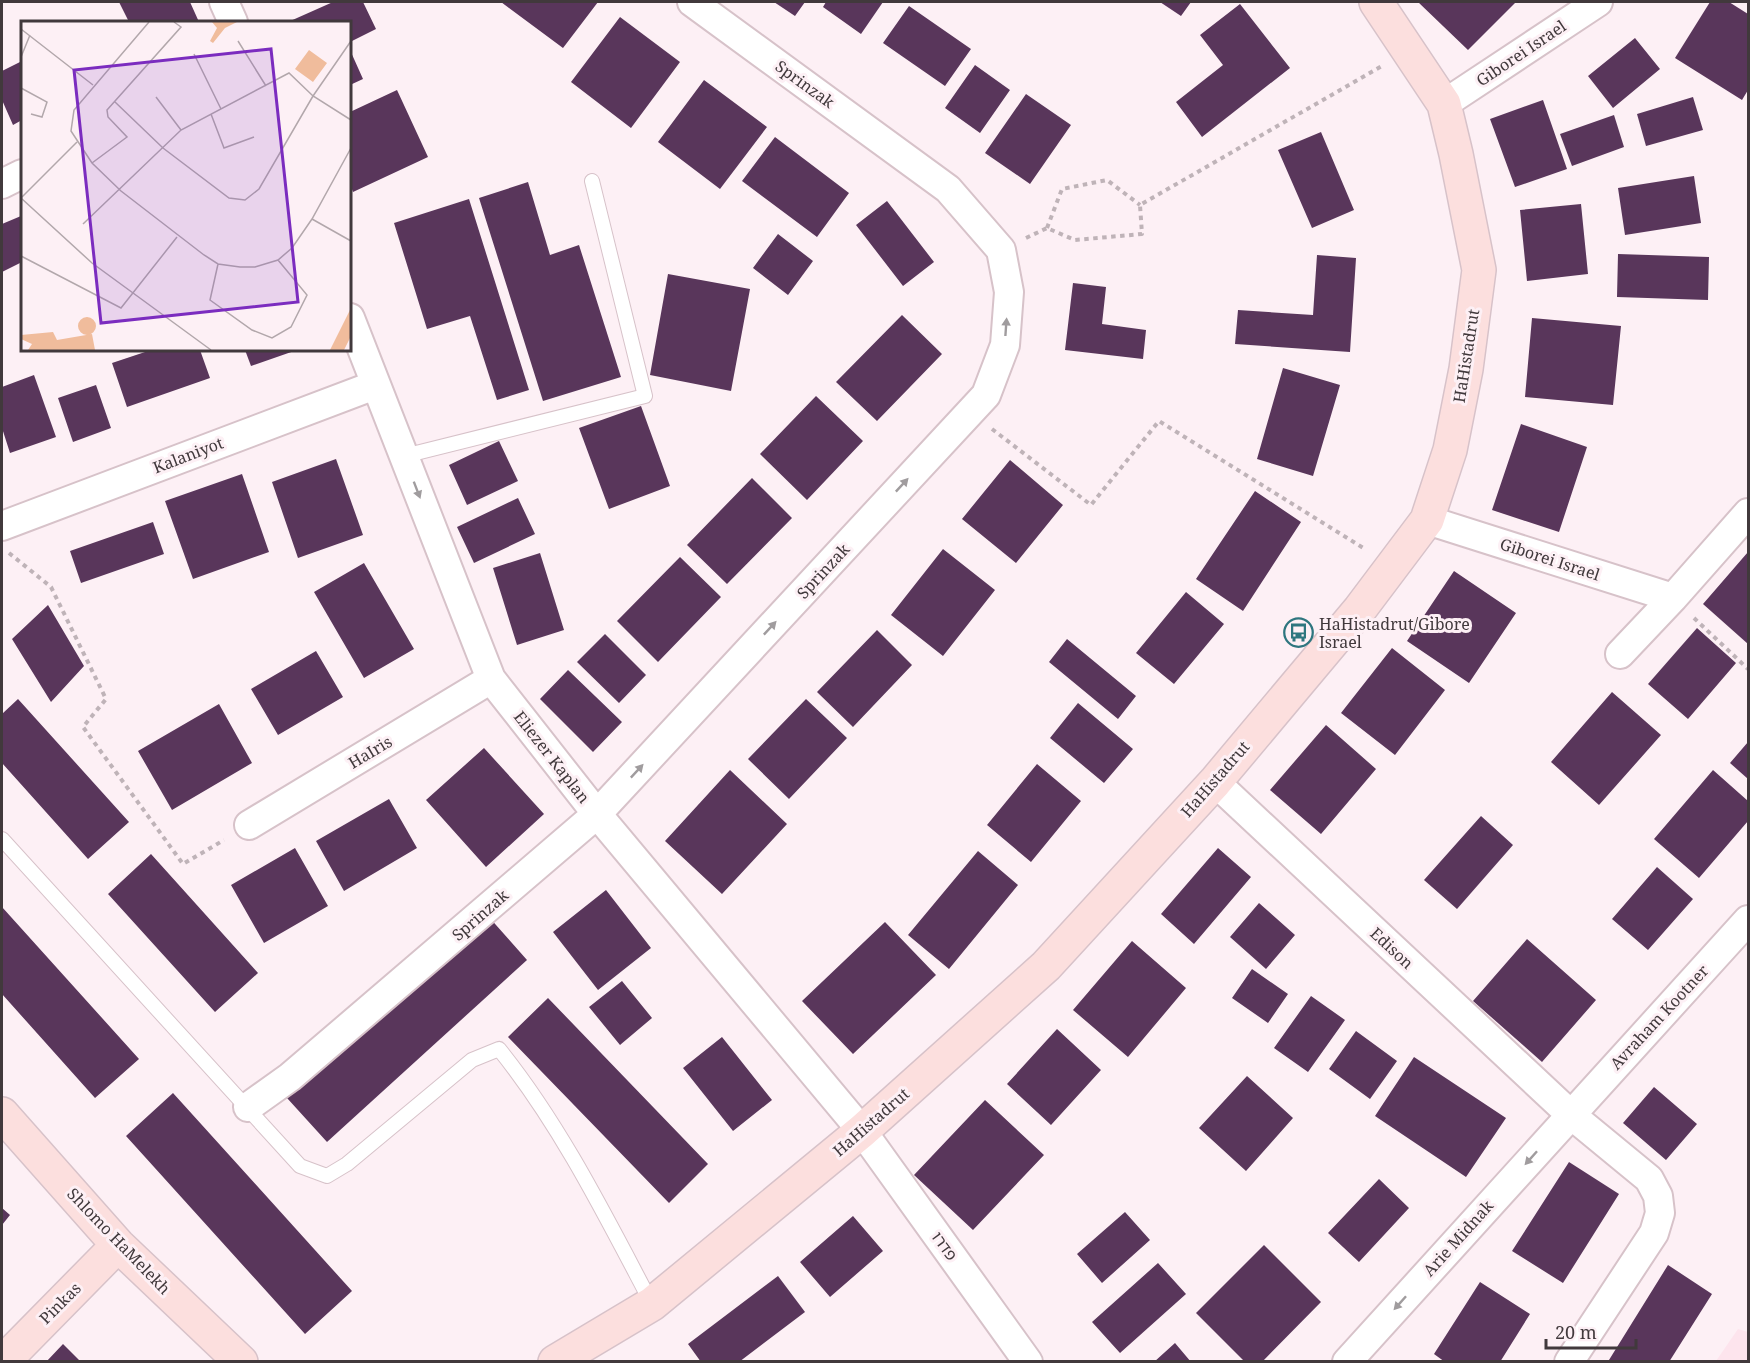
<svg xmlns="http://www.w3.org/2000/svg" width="1750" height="1363" font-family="'Noto Serif','Noto Sans Hebrew',serif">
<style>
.built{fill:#fde4ed}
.building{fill:#59365b}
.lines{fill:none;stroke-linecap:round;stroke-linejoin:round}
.lane-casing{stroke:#d7c2c9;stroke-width:16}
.street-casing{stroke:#d7c2c9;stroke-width:32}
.secondary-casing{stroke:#d7c2c9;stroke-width:36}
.path{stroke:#bfb3b8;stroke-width:4;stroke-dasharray:4.5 4.5;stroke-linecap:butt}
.lane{stroke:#fff;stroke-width:14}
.street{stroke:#fff;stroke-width:28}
.secondary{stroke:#fcdfde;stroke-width:33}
.oneway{fill:#a09c9e}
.labels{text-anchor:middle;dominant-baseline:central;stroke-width:6;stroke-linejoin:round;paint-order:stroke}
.street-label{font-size:16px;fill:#41393c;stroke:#fdf0f5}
.poi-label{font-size:16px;fill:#41393c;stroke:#fdf0f5;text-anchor:start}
.inset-road{fill:none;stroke:#b2a7ab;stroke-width:1.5}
.view{fill:#7b2cbf;fill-opacity:0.15;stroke:#7b2cbf;stroke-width:3}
.inset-edge{fill:none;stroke:#41393c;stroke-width:3}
</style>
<rect width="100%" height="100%" fill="#fdf0f5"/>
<!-- built -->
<path class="built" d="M1738 1329 1748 1332V1361H1716Z"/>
<!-- building -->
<path class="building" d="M119 2H190L199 22H129Z
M333 2H363L376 29 350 42V22H288Z
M501 2H598L563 48Z
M774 2H805L795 16Z
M826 2H883L861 34 823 7Z
M1160 2H1191L1181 16Z
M1418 2H1516L1468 50Z
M1710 2H1729L1748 14V90L1742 100 1675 58Z
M1240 4 1290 68 1202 137 1176 102 1223 65 1200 35Z
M909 6 971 49 945 86 883 43Z
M620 17 680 62 631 128 571 82Z
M1635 38 1660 69 1613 108 1588 76Z
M350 50 363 79 350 85Z
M22 61V120L13 125 2 100V71Z
M975 65 1010 90 980 133 945 108Z
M704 80 767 127 720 189 658 142Z
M397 90 428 157 353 192 350 184V112Z
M1026 94 1071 125 1030 184 985 153Z
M1693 97 1703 130 1646 146 1637 114Z
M1543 100 1567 169 1515 187 1490 119Z
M1614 115 1624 147 1572 166 1560 134Z
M1321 132 1354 210 1312 228 1278 150Z
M775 137 849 193 817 237 742 181Z
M1694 176 1701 223 1625 235 1618 188Z
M528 182 550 255 579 245 621 377 543 401 479 198Z
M469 199 529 390 497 400 470 316 427 329 394 223Z
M887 201 934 262 903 286 856 225Z
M1581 204 1588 274 1527 281 1520 210Z
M21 216 22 219V262L2 272V224Z
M778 234 813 261 788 295 753 268Z
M1618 254 1709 257 1708 300 1617 297Z
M1317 255 1356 258 1350 352 1235 344 1238 310 1313 315Z
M668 274 750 289 731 391 650 375Z
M1073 283 1106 287 1102 324 1146 330 1143 359 1065 350Z
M902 315 942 354 877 421 836 382Z
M1532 318 1621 326 1613 405 1525 397Z
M151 350H200L210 378 127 407 112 363Z
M245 350H297L251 366Z
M1283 368 1340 385 1313 476 1257 459Z
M34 375 56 437 10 453 2 428V387Z
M96 385 111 428 73 442 58 398Z
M816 396 863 441 807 500 760 454Z
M641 406 670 486 609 509 579 428Z
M1521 424 1587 447 1559 532 1492 510Z
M499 441 518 481 467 505 449 465Z
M336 459 363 535 298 558 272 482Z
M1010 460 1063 505 1016 563 962 519Z
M242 474 269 552 193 579 165 501Z
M752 478 792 518 727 584 687 545Z
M1255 491 1301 522 1243 611 1196 579Z
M518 498 535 534 474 563 457 527Z
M153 522 164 554 81 583 70 551Z
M943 549 995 590 943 656 891 615Z
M1748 552V644L1703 604Z
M540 553 564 630 517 645 493 568Z
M680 557 721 597 658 662 617 621Z
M364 563 414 649 364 678 314 592Z
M1454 571 1516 613 1469 683 1407 641Z
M1186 592 1224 624 1174 684 1136 653Z
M48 605 84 666 51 702 12 639Z
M1697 628 1736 663 1688 719 1648 684Z
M877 630 912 665 853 727 817 692Z
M605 634 646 675 619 703 577 662Z
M1067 639 1136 696 1118 719 1049 662Z
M1392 648 1445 690 1395 755 1341 713Z
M316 651 343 697 278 735 251 689Z
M568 670 622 722 593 752 540 699Z
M1612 692 1661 735 1599 805 1551 762Z
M18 699 129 822 88 859 2 763V714Z
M806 699 847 738 789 799 748 759Z
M1078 703 1133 749 1104 783 1050 738Z
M219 704 252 763 172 810 138 751Z
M1326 725 1376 769 1321 834 1270 790Z
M1748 742V779L1730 763Z
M484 748 544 814 486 867 426 800Z
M1037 764 1081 801 1031 862 987 825Z
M730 770 787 824 722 894 665 841Z
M1713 770 1748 801V821L1699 878 1654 839Z
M389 799 417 848 344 891 316 841Z
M1481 816 1513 845 1457 909 1424 880Z
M295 848 328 906 264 943 231 885Z
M1218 848 1251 877 1194 944 1161 914Z
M978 851 1018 885 949 969 908 935Z
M151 854 258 973 215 1012 108 894Z
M1657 867 1693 899 1648 950 1612 919Z
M606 890 651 948 598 990 553 932Z
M1259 903 1295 935 1266 969 1230 937Z
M2 907 139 1059 95 1098 2 994Z
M488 916 527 960 327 1142 287 1098Z
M885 922 936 975 853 1054 802 1001Z
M1527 939 1596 1000 1542 1062 1473 1001Z
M1132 941 1186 988 1128 1057 1073 1010Z
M1252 969 1288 994 1268 1023 1232 998Z
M622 981 652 1018 620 1045 589 1007Z
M1311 996 1345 1020 1308 1072 1274 1048Z
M548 998 708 1164 669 1203 508 1037Z
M1057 1029 1101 1070 1051 1125 1007 1084Z
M1356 1031 1397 1061 1370 1099 1329 1069Z
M722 1037 772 1100 733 1131 683 1068Z
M1414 1057 1506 1118 1466 1177 1375 1116Z
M1247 1076 1293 1118 1246 1171 1199 1128Z
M1654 1087 1697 1124 1666 1160 1623 1123Z
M173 1093 352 1291 305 1334 126 1136Z
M985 1100 1044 1155 973 1230 914 1175Z
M1569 1162 1619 1194 1563 1283 1512 1251Z
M1379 1179 1409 1208 1359 1262 1328 1233Z
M2 1208 10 1215 2 1225Z
M1125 1212 1150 1240 1102 1283 1077 1254Z
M853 1216 883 1251 830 1297 800 1262Z
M1264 1245 1321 1302 1262 1362H1245L1196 1313Z
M1158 1263 1186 1294 1120 1353 1092 1322Z
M1668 1265 1712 1294 1669 1362H1611L1609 1360Z
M778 1276 805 1312 739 1362H701L688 1344Z
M1480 1282 1530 1314 1500 1362H1445L1434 1354Z
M1175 1343 1191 1362H1154Z
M63 1344 81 1362H46Z"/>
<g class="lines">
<defs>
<path id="lane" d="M404 456 645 396 592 181
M2 839 300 1166 327 1176 347 1164 472 1060 499 1049C561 1126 606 1217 652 1304"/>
<path id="street" d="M224 2 233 22
M1444 104 1598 2
M2 184 22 174
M350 318 491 679 597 814 862 1131 1028 1362
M1427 520 1673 598 1748 513
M2 526 375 385
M1620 654 1673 598
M1215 782 1570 1114 1649 1179 1658 1196 1660 1213 1654 1233 1569 1362
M249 825 491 679
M248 1107 290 1077 597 814 986 395 1005 345 1009 292 1001 250 948 189 692 2
M1347 1362 1748 920"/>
<path id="secondary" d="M2 1114 118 1245 241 1362
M3 1362 118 1245
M555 1362 652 1304 862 1131 1046 966 1215 782 1360 609 1427 520 1450 450 1466 369 1479 270 1456 154 1444 104 1376 2"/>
</defs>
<!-- lane casing -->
<use href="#lane" class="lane-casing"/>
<!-- street casing -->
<use href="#street" class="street-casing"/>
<!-- secondary casing -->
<use href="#secondary" class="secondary-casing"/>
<!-- path -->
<path class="path" d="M1047 228 1062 189 1107 180 1140 205
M1026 238 1047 228 1075 240 1142 234 1140 205 1382 66
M992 429 1091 505 1159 421 1365 549
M9 553 51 587 106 699 83 727 183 864 224 840
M1694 618 1748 669"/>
<!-- lane -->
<use href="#lane" class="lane"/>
<!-- street -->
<use href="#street" class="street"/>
<!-- secondary -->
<use href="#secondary" class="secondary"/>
</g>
<!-- one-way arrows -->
<defs><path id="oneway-solid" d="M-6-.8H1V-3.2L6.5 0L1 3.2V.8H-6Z" transform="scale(1.5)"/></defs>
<g class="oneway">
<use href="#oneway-solid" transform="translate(1006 327) rotate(-86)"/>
<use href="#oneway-solid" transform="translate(902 485) rotate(-47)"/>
<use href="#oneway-solid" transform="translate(417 490) rotate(69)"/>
<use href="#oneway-solid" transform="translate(770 628) rotate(-47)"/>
<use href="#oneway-solid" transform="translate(637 771) rotate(-47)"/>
<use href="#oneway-solid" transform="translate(1531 1158) rotate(132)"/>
<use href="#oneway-solid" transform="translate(1400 1303) rotate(132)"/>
</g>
<!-- icons -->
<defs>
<symbol id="bus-ring" viewBox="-11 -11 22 22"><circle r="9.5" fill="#fdf0f5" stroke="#2e767f" stroke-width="1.5"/><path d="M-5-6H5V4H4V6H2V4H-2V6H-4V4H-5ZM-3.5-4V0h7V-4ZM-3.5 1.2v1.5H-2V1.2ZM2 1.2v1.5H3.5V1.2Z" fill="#2e767f"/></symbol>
</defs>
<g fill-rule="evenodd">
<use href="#bus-ring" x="1282" y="616" width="33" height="33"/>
</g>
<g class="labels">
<!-- street labels -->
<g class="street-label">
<text transform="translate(1521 53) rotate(-34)">Giborei Israel</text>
<text transform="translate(805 84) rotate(36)">Sprinzak</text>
<text transform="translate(1466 356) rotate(-81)">HaHistadrut</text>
<text transform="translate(188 455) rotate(-21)">Kalaniyot</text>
<text transform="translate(1550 559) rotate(18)">Giborei Israel</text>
<text transform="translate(823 571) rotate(-47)">Sprinzak</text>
<text transform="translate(370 752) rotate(-31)">HaIris</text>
<text transform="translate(552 757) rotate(52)">Eliezer Kaplan</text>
<text transform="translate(1215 779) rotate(-49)">HaHistadrut</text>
<text transform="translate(480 915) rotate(-41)">Sprinzak</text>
<text transform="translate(1392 948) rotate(43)">Edison</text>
<text transform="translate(1659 1017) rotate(-47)">Avraham Kootner</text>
<text transform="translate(871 1122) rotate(-41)">HaHistadrut</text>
<text transform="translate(1458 1238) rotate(-48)">Arie Midnak</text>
<text transform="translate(119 1241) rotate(46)">Shlomo HaMelekh</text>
<text transform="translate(945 1246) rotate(54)">פדרו</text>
<text transform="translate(60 1303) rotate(-45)">Pinkas</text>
</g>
<!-- poi labels -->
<g class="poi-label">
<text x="1319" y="624">HaHistadrut/Gibore<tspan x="1319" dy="18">Israel</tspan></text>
</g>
</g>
<!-- overview -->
<g transform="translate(21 21)">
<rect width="330" height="330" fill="#fdf0f5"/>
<path d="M191 1H216L204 7 192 22 189 20 196 7ZM288 29 306 42 292 61 274 48ZM330 287V315L323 329H309ZM57 305a9 9 0 1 1 18 0a9 9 0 1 1-18 0ZM32 311 36 319 71 313 74 329H7L11 323 0 318V314Z" fill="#f0bc9c"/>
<path class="inset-road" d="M128 1 53 89 50 110 71 142 100 170 183 234 197 243 219 246H234L257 239 271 227 291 198 330 127M0 8 72 64M217 20 245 65M173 33 200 88M0 36 9 14M0 67 26 81 21 96 10 93M135 76 160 109M94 81 142 127 208 177 224 179 238 168 292 75 330 20M190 93 203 127 233 116M71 142 106 116 87 96 86 89 160 6 153 1M0 177 71 242 190 329M0 177 56 121M291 198 330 220M62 203 160 109 268 52 292 75 330 99M0 235 100 287 156 216M197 243 189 279 231 309 251 317 270 306 286 274 257 239"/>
<path class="view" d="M250 28 277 281 80 302 53 49Z"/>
<rect width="330" height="330" class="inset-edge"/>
</g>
<!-- border -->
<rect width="1750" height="1363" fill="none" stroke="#41393c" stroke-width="6"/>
<!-- scale -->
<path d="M1546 1339v9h90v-9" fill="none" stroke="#41393c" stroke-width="3"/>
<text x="1555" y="1339" font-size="18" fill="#41393c" stroke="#fdf0f5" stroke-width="4.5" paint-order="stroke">20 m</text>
</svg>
